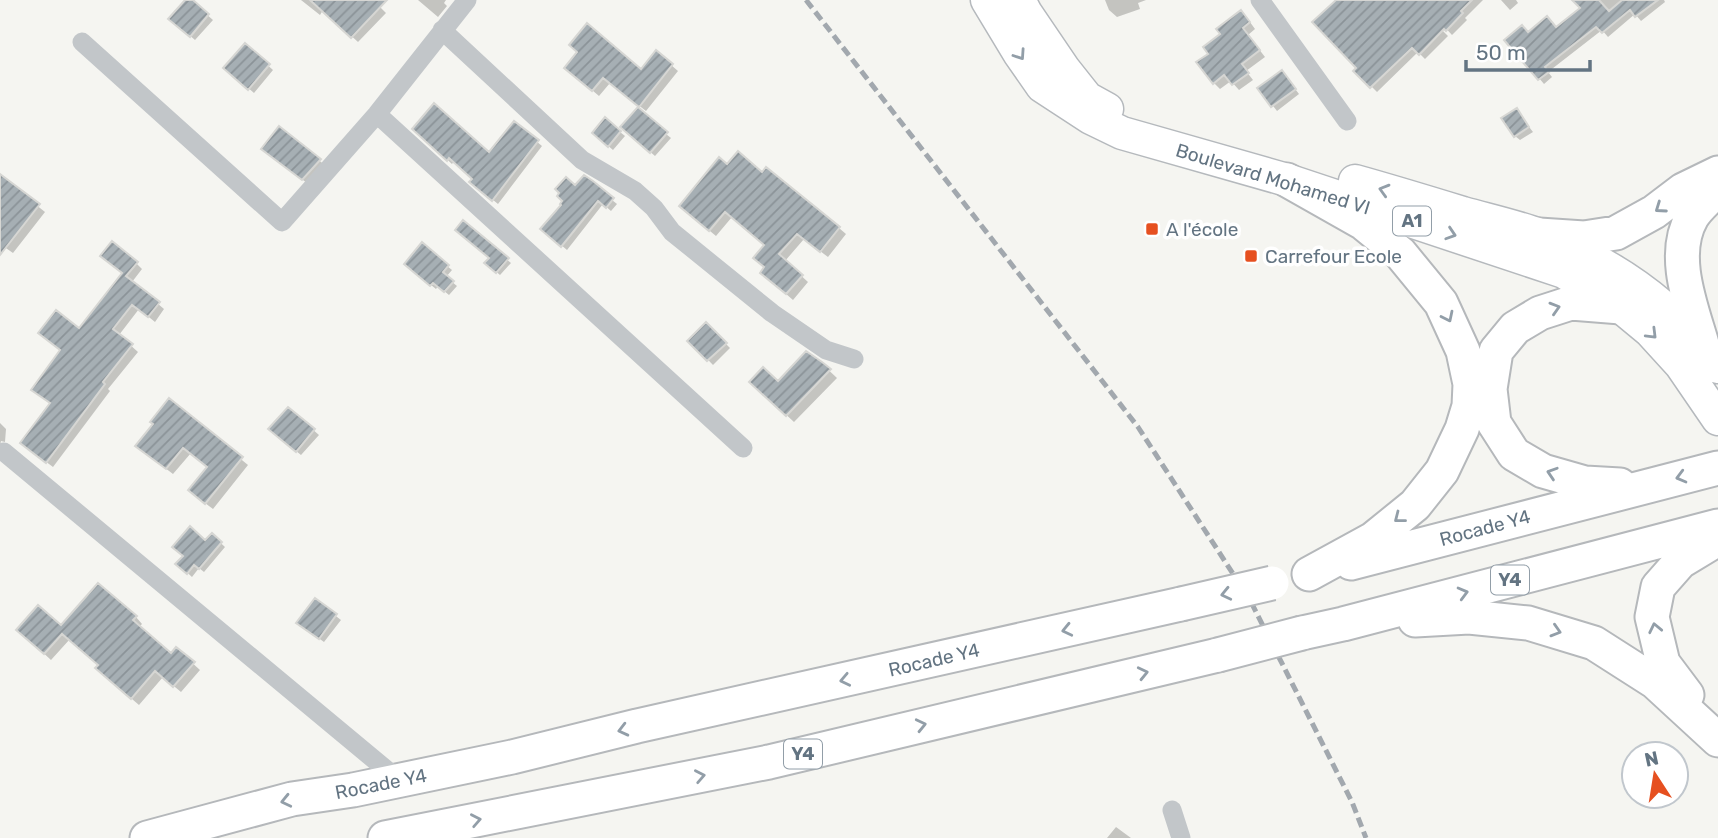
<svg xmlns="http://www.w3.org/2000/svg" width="1718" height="838" font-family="Rubik,sans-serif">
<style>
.shadow{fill:#0003}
.building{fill:url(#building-hatch);stroke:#d6d6d3;stroke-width:2}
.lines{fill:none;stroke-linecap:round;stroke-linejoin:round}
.primary-casing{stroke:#b5b9bd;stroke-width:35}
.trunk-casing{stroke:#b5b8bb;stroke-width:37}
.minor{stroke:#c2c6c9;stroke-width:19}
.primary{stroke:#fff;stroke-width:32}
.trunk{stroke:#fff;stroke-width:33}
.rail{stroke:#a2a8ae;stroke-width:5;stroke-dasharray:10 5;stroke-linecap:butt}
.trunk-bridge-casing{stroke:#b5b8bb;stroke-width:37;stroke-linecap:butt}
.trunk-bridge{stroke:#fff;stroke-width:33}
.oneway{stroke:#929ea8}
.poi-dot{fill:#e65020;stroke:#fff;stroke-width:2.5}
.labels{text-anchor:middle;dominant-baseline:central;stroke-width:7;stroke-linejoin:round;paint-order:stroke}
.shield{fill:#fff;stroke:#929ea8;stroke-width:2}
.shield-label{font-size:18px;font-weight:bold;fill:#637482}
.street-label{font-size:19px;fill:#637482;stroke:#fff}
.poi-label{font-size:19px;fill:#637482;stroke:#fff;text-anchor:start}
</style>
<defs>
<pattern id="building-hatch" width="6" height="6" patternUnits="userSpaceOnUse" patternTransform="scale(1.75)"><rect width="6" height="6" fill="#a6afb4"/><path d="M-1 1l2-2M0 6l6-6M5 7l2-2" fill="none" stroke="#8b9398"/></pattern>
</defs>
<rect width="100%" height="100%" fill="#f5f5f1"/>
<!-- shadow -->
<path class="shadow" d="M187 0H190L213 20 195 40 175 23Z
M301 0H373L386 13 358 42 323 10 320 15Z
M418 0H446L444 3 447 6 438 17Z
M1105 0H1146L1138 3 1140 9 1117 17 1109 10Z
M1339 0H1483L1465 18 1467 20 1452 35 1441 23 1438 26 1448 36 1425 59 1418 52 1377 92 1356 71 1359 68Z
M1501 0H1516L1518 3 1510 10Z
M1583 0H1664L1665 2 1641 21 1635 14 1608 37 1602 30 1548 72 1552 77 1544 84 1507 40 1528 34 1557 29 1582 8Z
M1247 18 1255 29 1248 35 1265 57 1246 71 1253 80 1239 90 1231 81 1220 89 1214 83Z
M245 45 273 70 254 93 230 72Z
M579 52 641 71 656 52 678 71 646 111 610 83 599 96 572 73Z
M1286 77 1299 94 1277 111 1259 88Z
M1516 110 1533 132 1520 140 1515 136Z
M514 123 542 146 498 204 476 186 474 179 454 161 452 164 414 129 490 155Z
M280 128 327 167 311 186 271 156Z
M620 132 625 136 613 150 599 138Z
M627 132 666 134 671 138 655 156Z
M727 166 762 174 839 228 846 234 828 257 804 239 785 261 808 282 793 300 769 279 766 268V245L732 217 716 236 687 212Z
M0 176 45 212 13 253 0 244Z
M575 187 612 200 617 204 611 211 603 204 567 250 547 233Z
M463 223 511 263 500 275 486 263 491 258Z
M136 263 142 269 132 282 164 309 155 322 139 309 119 335 138 352 108 389 110 391 53 467 29 449 52 404 79 331Z
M447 266 452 270 446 277 457 286 449 295 438 286 436 289 410 268Z
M706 324 730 348 713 365 690 341Z
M821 363 837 378 794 422 751 382 778 383Z
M170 401 248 465 213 509 197 497 209 468 191 453 173 474 144 452Z
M289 409 319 435 301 455 275 434Z
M0 423 6 429 5 442 1 441 0 446Z
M212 535 225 547 204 572 199 568 192 577 178 564 206 542Z
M315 600 341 620 324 642 303 627Z
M136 617 142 624 139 627 171 655 177 649 200 670 181 692 163 677 139 705 104 675 100 665 70 639 51 660 25 636 61 628Z
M1116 827 1131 838H1107Z"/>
<!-- building -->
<path class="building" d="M185 0H193L209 14 190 37 168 19Z
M310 0H387L351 38Z
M1336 0H1472L1461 11 1463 13 1446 31 1444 29 1419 55 1412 48 1370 88 1353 71 1356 68 1312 22Z
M1572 0H1599L1609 11 1622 0H1658L1635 17 1630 10 1602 33 1596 27 1545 67 1549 72 1538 80 1504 40 1522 25 1528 32 1547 16 1556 27 1580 8Z
M1241 10 1250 22 1243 28 1260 50 1242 64 1249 73 1232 85 1224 75 1213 84 1196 62 1208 54 1203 47 1220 34 1216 29Z
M587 23 641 69 656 50 673 64 639 107 603 78 592 91 564 68 577 52 569 45Z
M245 43 270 64 248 90 223 68Z
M1282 70 1296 89 1271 107 1257 88Z
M434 103 489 152 514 121 539 140 492 201 469 182 472 179 449 158 447 161 412 129Z
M638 107 668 132 650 153 620 127Z
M1517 108 1529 127 1514 137 1501 118Z
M605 117 621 131 608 147 592 133Z
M279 126 321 159 302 180 261 149Z
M738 151 762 172 766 167 840 227 820 252 797 234 779 254 803 275 786 294 760 273 764 267 753 258 764 245 725 212 709 231 679 206 719 157 727 164Z
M0 174 40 204 0 255Z
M584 175 593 181 614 198 606 208 598 201 561 247 540 229 561 205 560 204 562 201 557 196 559 193 555 189 566 177 575 185Z
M463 220 509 258 496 273 484 263 489 258 455 230Z
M112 241 138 262 126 276 160 302 148 317 132 305 113 329 133 344 103 382 105 384 46 463 20 443 50 403 31 390 60 350 38 333 56 310 79 328 122 273 100 256Z
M422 242 449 265 443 272 454 281 444 292 433 283 430 286 404 264Z
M706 322 727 343 707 361 687 341Z
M806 351 822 362 831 369 786 416 749 382 763 367 778 381Z
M169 398 243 457 205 504 188 490 207 467 183 448 166 469 135 446 153 424 150 422Z
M288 407 315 429 296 452 268 429Z
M190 526 205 540 212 533 222 542 199 569 194 565 187 574 175 564 183 556 172 547Z
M98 583 137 616 133 620 171 653 176 647 195 662 173 687 155 671 131 699 95 668 98 665 62 634 44 654 16 630 38 605 61 625Z
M315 598 337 614 319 639 296 623Z"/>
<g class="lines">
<defs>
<path id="primary" d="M987 0 1019 53 1042 86 1091 118 1122 133 1287 180 1564 272 1621 307 1650 331 1681 365 1718 419
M1019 0 1026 13 1064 69 1087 98 1107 109
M1355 181C1391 191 1427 202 1463 213 1488 220 1515 226 1540 235 1610 262 1674 305 1718 367"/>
<path id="trunk" d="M1287 180 1363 223 1400 253 1441 303 1463 351 1470 384 1469 406 1462 429 1442 471 1415 505 1373 539 1309 574
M1539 235 1584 238 1616 233 1654 212 1683 190 1718 173
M1702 344C1691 306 1670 255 1692 217 1698 207 1710 197 1718 189
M1620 485 1585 483 1543 471 1514 454 1494 423 1490 389 1496 351 1515 328 1540 313 1571 303 1621 307
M1351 563 1718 468
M1415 620 1469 617 1528 623 1594 643 1655 682 1718 740
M1302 633 1343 624 1718 526
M1687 695 1663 663 1652 617 1658 587 1680 562 1718 539
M147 838 292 799 353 790 512 757 637 726 1181 604
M385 838 769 762 1218 655"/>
</defs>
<!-- primary casing -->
<use href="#primary" class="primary-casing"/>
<!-- trunk casing -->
<use href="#trunk" class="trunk-casing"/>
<!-- minor -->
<path class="minor" d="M1260 0 1347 121
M442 30 582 160 635 191 654 208 672 232 772 313 826 350 854 359
M82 42 282 222 377 114 467 0
M377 114 743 448
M4 452 400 781
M1172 810 1181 838"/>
<!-- primary -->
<use href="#primary" class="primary"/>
<!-- trunk -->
<use href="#trunk" class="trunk"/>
<!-- rail -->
<path class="rail" d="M806 0 1138 427 1250 600 1352 802 1366 838"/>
<defs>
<path id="trunk-bridge" d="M1181 604 1272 583
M1218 655 1302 633"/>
</defs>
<!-- trunk-bridge casing -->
<use href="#trunk-bridge" class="trunk-bridge-casing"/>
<!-- trunk-bridge -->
<use href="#trunk-bridge" class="trunk-bridge"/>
</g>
<!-- one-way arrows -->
<defs><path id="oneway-chevron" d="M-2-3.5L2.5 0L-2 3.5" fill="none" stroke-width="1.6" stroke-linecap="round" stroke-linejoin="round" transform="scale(1.75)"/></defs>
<g class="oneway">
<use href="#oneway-chevron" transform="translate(1020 55) rotate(56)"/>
<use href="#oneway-chevron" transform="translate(1384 190) rotate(-164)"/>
<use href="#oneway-chevron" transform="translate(1660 208) rotate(145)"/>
<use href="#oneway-chevron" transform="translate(1451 234) rotate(18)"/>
<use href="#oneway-chevron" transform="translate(1555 308) rotate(-17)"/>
<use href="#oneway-chevron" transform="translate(1448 317) rotate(64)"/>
<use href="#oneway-chevron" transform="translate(1652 334) rotate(45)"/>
<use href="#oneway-chevron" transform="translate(1552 473) rotate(-162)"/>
<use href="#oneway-chevron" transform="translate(1681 477) rotate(165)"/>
<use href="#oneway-chevron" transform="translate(1399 518) rotate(142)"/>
<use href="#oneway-chevron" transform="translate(1463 593) rotate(-15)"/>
<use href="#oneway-chevron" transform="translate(1226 594) rotate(167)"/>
<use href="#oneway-chevron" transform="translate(1655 628) rotate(-102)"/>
<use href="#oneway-chevron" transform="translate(1067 630) rotate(167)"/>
<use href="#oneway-chevron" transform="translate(1556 631) rotate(17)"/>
<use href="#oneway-chevron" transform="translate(1143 673) rotate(-13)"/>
<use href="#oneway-chevron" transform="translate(845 680) rotate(168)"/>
<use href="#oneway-chevron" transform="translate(921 725) rotate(-13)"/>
<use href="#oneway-chevron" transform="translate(623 730) rotate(166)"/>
<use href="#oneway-chevron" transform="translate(700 776) rotate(-11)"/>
<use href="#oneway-chevron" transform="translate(286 801) rotate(167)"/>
<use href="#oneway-chevron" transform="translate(476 820) rotate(-11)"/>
</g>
<!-- markers -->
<g class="poi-dot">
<rect x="1145" y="222" width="14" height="14" rx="3.5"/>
<rect x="1244" y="249" width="14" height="14" rx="3.5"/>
</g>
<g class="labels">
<!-- shield labels -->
<g class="shield">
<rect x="1393" y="206.5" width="38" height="29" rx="5"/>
<rect x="1491" y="565.5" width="38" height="29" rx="5"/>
<rect x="784" y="739.5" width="38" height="29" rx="5"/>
</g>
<g class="shield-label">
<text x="1412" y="221">A1</text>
<text x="1510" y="580">Y4</text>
<text x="803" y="754">Y4</text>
</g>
<!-- street labels -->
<g class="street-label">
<text transform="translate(1273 179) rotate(17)">Boulevard Mohamed VI</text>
<text transform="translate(1485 528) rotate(-15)">Rocade Y4</text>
<text transform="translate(934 660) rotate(-13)">Rocade Y4</text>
<text transform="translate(381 784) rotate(-11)">Rocade Y4</text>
</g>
<!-- poi labels -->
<g class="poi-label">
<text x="1166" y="229">A l'école</text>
<text x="1265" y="256">Carrefour Ecole</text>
</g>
</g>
<!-- north arrow -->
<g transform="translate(1655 775) rotate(348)"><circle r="33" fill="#ffffff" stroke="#c1c7cd" stroke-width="2"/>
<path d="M0-5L12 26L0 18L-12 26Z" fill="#e65020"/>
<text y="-10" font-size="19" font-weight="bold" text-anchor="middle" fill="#637482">N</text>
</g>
<!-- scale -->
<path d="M1466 60v10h124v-10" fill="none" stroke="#637482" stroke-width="3.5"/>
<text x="1476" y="60" font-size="21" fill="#637482" stroke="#ffffff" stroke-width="5" paint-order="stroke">50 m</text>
</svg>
